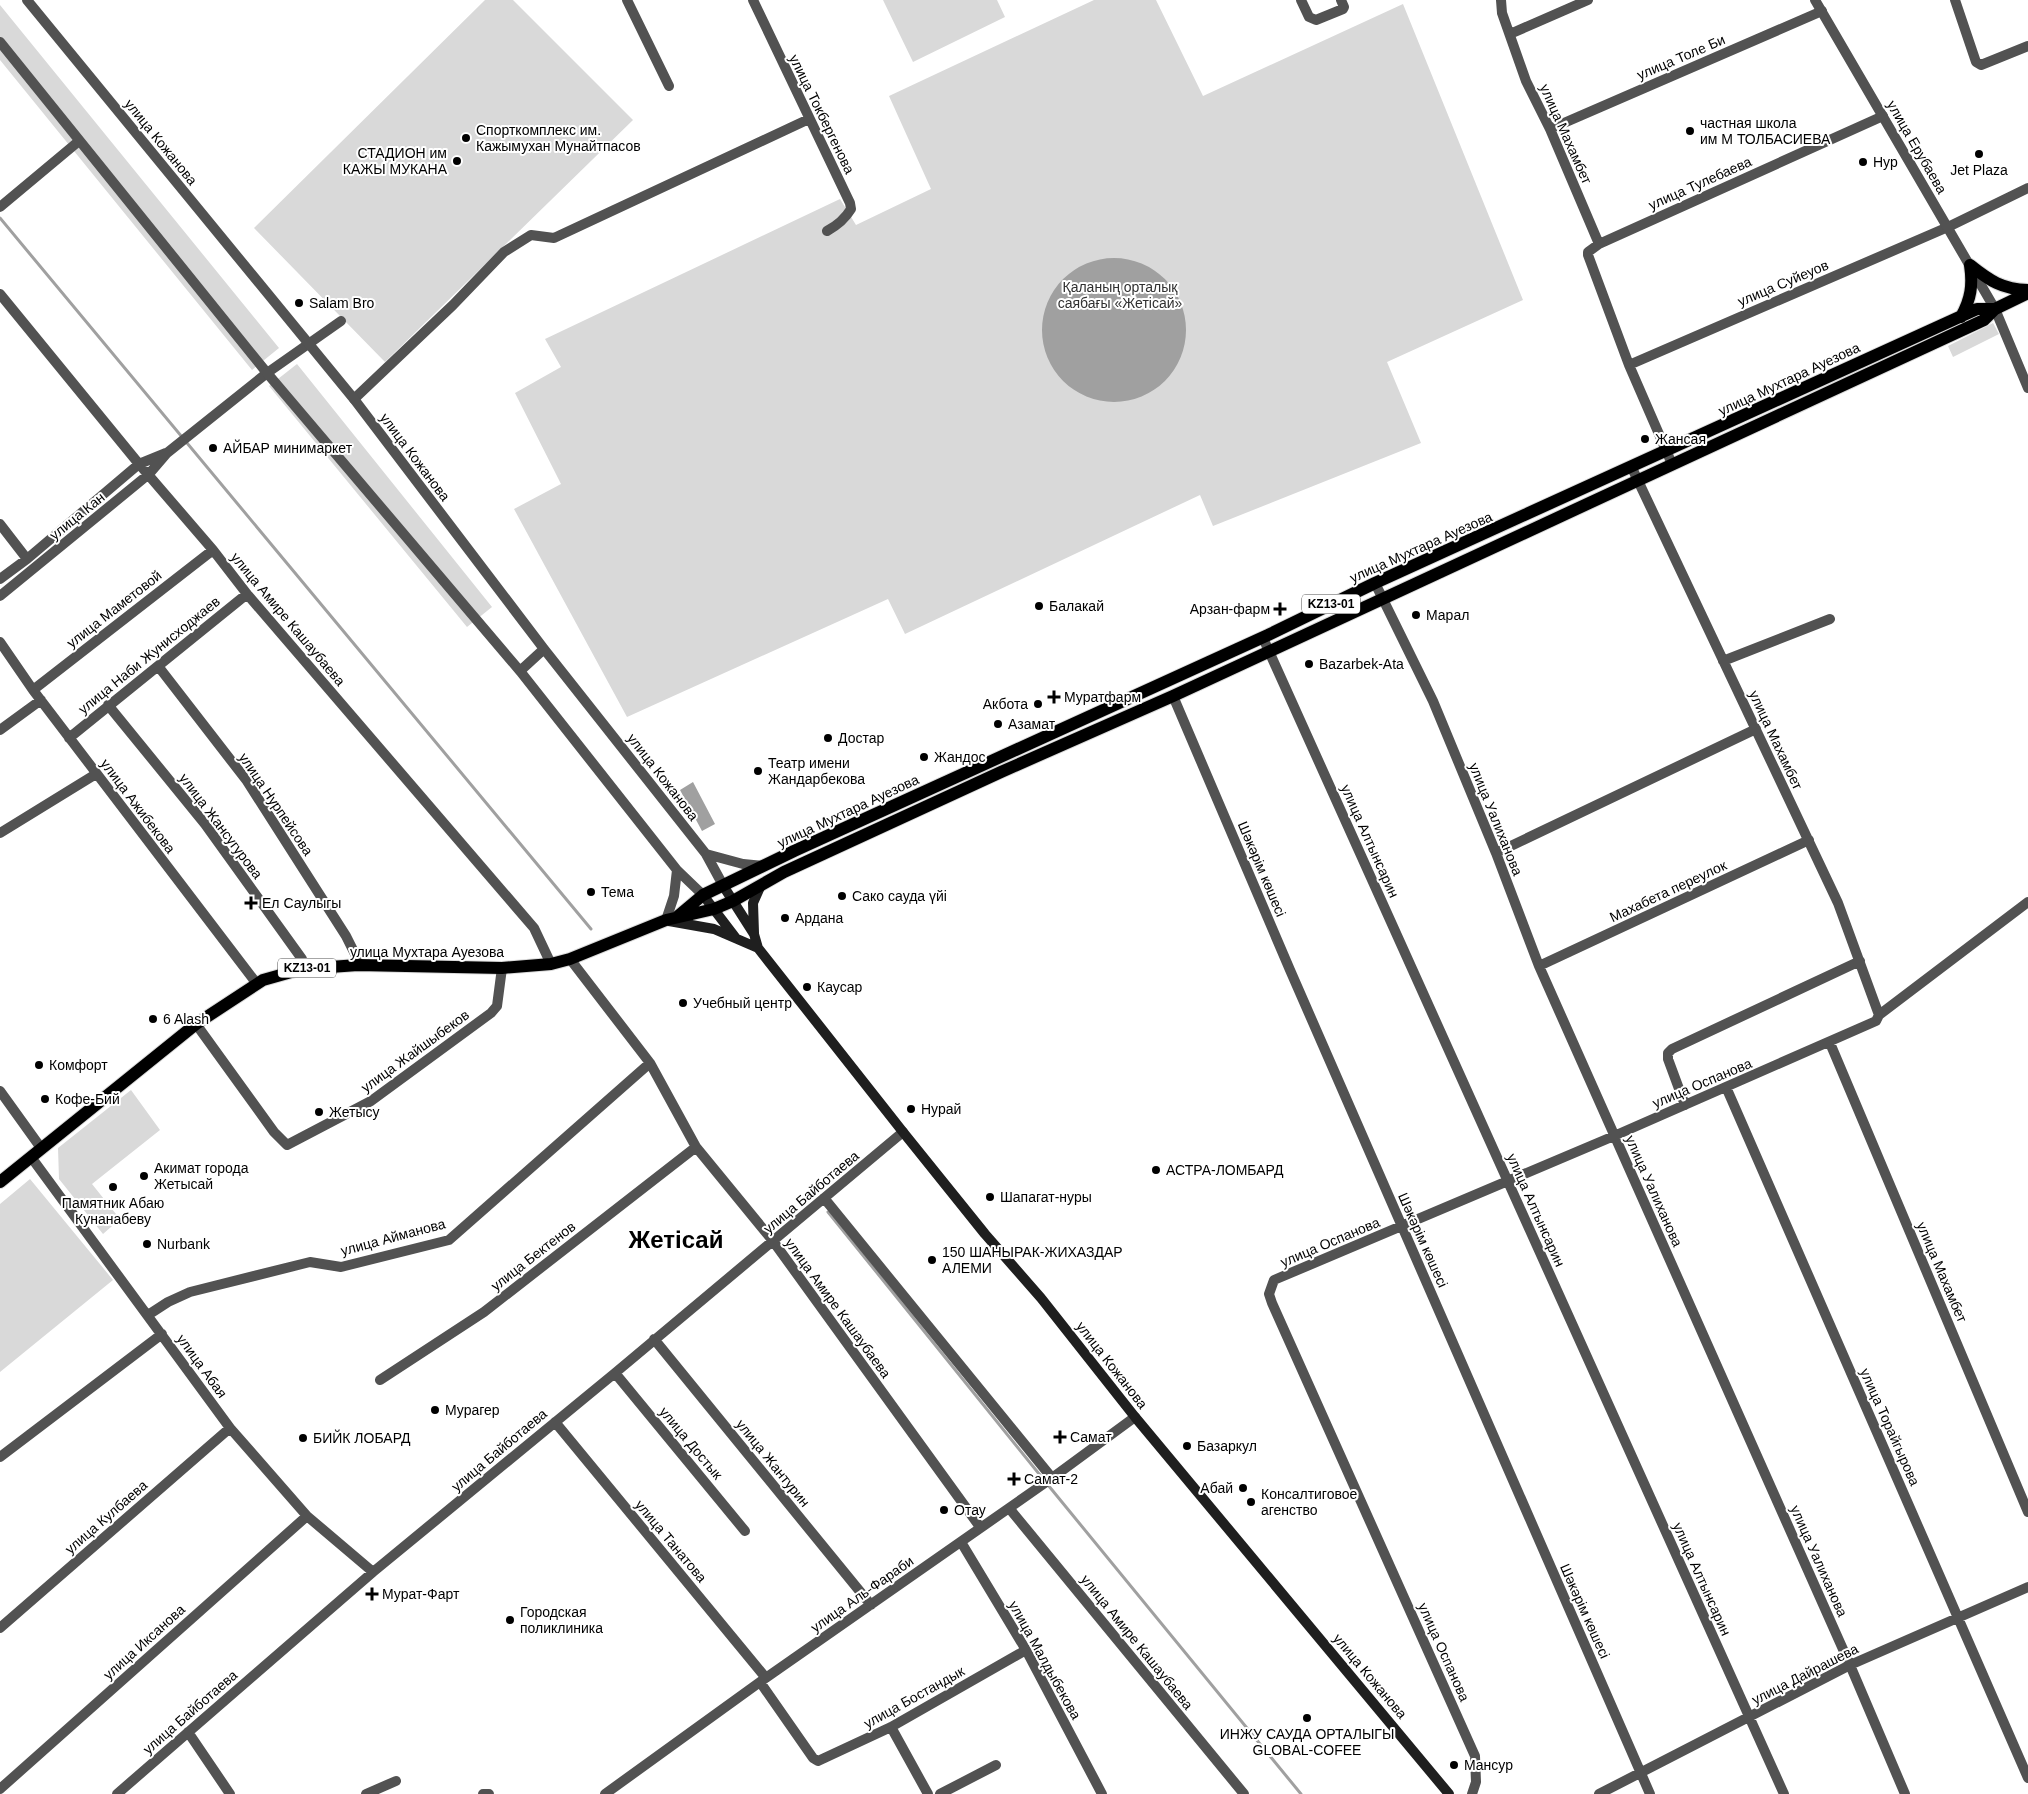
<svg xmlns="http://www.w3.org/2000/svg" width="2028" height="1794" font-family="Helvetica,sans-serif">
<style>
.green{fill:#d9d9d9}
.water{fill:#a0a0a0}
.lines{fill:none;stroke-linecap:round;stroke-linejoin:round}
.stream{stroke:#a0a0a0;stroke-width:3}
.primary-casing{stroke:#dbdbdb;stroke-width:14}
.minor{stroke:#525252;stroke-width:10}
.tertiary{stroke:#525252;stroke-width:10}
.secondary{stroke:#1f1f1f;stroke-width:10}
.primary{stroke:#000;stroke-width:12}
.poi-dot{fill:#000;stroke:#fff;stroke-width:2}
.labels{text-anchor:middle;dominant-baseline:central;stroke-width:4;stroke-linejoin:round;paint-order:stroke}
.shield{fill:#fff;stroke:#4c4c4c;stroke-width:1}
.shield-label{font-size:12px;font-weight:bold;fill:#000}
.street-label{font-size:14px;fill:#000;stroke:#fff}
.poi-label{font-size:14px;fill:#000;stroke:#fff;text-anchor:start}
.park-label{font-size:14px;fill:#303030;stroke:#fff}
.town-label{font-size:24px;font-weight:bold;fill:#000;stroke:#fff}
</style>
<rect width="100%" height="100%" fill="#fff"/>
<!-- green -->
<path class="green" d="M485 0H513L633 120 385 362 254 228Z
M883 0H997L1005 17 913 62Z
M1094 0H1156L1203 96 1403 4 1523 300 1387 362 1421 443 1213 526 1200 495 905 634 888 599 627 717 514 509 561 484 515 393 561 367 545 339 840 199 856 225 931 189 889 96Z
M0 5 279 348 252 370 0 60Z
M1993 323 1999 334 1953 357 1948 346Z
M297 364 492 607 467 627 269 386Z
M131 1090 160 1130 92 1184 120 1219 103 1234 59 1179 58 1148Z
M30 1179 113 1280 0 1372V1204Z"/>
<!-- water -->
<path class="water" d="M1042 330a72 72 0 1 1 144 0a72 72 0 1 1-144 0Z
M693 782 715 824 702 831 680 790Z"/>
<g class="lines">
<!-- stream -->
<path class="stream" d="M0 218 591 929
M828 1212 1048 1485 1301 1794"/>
<defs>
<path id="primary" d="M1970 265C1990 281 2002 289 2028 290
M1961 317C1971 299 1973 285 1970 265
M678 916 703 895 794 851 1268 635 1375 583 1977 309H1995
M0 1182 196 1024 263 980 302 969 358 965 502 968 551 964 570 959 666 920 714 909 733 901 784 872 1001 772 1173 696 1984 320 1995 309 2028 293"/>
</defs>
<!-- primary casing -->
<use href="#primary" class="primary-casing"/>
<!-- minor -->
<path class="minor" d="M627 0 669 86
M753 0 850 203 851 209C845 219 838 225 827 231
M1301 0 1309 17 1316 20 1343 9 1344 7 1341 0
M1501 0 1502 13 1526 81 1550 129 1599 244
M1955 0 1976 62 1981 65 2028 46
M1510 34 1588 0
M1550 129 1822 11
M0 207 79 141
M0 294 139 464 213 550 247 594 534 928 551 964
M1995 309 2028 388
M1629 365 1948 227 2028 188
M354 399 453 305 504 252 531 235 554 238 809 119
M1672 464 1629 365 1588 255V252L1599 244 1883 116
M1632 468 1838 903 1879 1015
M0 524 27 559
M0 579 27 559 139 464 166 453
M1375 583 1433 701 1496 853 1539 966 1850 1665 1905 1794
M0 596 149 474 167 453 267 373 341 321
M1263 638 1784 1794
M0 642 33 690 257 984
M1723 661 1830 619
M158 666 247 781 346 936 357 958 358 965
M33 690 213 550
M1173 696 1290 970 1650 1794
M108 705 205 824 302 959V969
M0 730 41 700
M69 738 247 594
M0 833 96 774
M1496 853 1756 729
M570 959 650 1063 696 1147 773 1241 980 1527
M1539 966 1809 840
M196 1024 274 1132 287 1145 371 1101 491 1013 497 1006 502 968
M1830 1043 2028 1512
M1726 1087 2028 1778
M0 1091 41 1148
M1685 1105 1668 1059V1053L1672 1049 1860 961
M31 1157 230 1428 307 1516 373 1572
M824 1198 1052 1478
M148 1315 168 1302 190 1292 310 1262 341 1267 449 1240 650 1063
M654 1339 871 1605
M615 1373 745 1531
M380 1380 484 1312 696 1147
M555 1422 766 1678
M0 1457 162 1334
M1009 1508 1244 1794
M961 1542 1026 1650 1102 1794
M0 1628 230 1428
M760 1682 813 1758 818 1761 891 1727 1026 1650
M891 1727 928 1794
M188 1732 230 1794
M0 1789 307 1516
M117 1794 373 1572 615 1373 903 1132
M366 1794 396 1781
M483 1794H489
M605 1794 760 1682 1052 1478 1135 1417
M940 1794 996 1765
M1472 1794 1476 1782 1475 1756 1272 1303 1269 1294 1274 1280 1614 1136 1876 1021 1879 1015 2028 902
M1599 1794 1850 1665 2028 1587"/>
<!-- tertiary -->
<path class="tertiary" d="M27 0 354 399 544 649 706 854 724 887
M1815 0 1995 309
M0 42 267 373 520 671 677 870 703 895
M520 671 544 649
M706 854 743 864 764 866
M666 920 674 896 677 870"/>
<!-- secondary -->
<path class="secondary" d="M724 887 754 934 758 948 903 1132 985 1234 1041 1298 1135 1417 1449 1794
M703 895 735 937
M669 921 714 929 758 948
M754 933 753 903 761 885"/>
<!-- primary -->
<use href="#primary" class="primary"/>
</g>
<!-- markers -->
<g class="poi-dot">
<circle cx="1690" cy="131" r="5"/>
<circle cx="466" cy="138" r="5"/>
<circle cx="1979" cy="154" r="5"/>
<circle cx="457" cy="161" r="5"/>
<circle cx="1863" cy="162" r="5"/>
<circle cx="299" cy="303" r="5"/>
<circle cx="1645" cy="439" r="5"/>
<circle cx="213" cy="448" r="5"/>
<circle cx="1039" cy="606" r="5"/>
<path d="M1277.5 601.5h5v5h5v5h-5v5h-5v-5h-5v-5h5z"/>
<circle cx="1416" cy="615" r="5"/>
<circle cx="1309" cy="664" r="5"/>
<path d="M1051.5 689.5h5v5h5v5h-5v5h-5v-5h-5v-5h5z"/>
<circle cx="1038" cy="704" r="5"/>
<circle cx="998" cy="724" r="5"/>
<circle cx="828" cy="738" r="5"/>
<circle cx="924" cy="757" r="5"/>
<circle cx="758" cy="771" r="5"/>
<circle cx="591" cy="892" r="5"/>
<circle cx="842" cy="896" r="5"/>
<path d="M248.5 895.5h5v5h5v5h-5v5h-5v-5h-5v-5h5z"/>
<circle cx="785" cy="918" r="5"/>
<circle cx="807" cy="987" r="5"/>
<circle cx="683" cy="1003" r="5"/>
<circle cx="153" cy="1019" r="5"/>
<circle cx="39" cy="1065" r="5"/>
<circle cx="45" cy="1099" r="5"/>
<circle cx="911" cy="1109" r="5"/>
<circle cx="319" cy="1112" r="5"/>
<circle cx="1156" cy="1170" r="5"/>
<circle cx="144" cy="1176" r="5"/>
<circle cx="113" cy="1187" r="5"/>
<circle cx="990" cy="1197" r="5"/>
<circle cx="147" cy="1244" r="5"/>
<circle cx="932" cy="1260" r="5"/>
<circle cx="435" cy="1410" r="5"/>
<path d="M1057.5 1429.5h5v5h5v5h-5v5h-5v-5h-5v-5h5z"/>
<circle cx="303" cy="1438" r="5"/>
<circle cx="1187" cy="1446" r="5"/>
<path d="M1011.5 1471.5h5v5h5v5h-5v5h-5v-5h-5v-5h5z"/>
<circle cx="1243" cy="1488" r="5"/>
<circle cx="1251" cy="1502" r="5"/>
<circle cx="944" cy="1510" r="5"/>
<path d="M369.5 1586.5h5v5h5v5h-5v5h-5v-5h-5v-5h5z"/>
<circle cx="510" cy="1620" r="5"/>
<circle cx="1307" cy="1718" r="5"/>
<circle cx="1454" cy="1765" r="5"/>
</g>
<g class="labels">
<!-- shield labels -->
<g class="shield">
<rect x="1302" y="594.5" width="58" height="19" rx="4"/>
<rect x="278" y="958.5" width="58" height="19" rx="4"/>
</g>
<g class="shield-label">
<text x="1331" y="604">KZ13-01</text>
<text x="307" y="968">KZ13-01</text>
</g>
<!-- street labels -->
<g class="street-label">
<text transform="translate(1681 57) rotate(-23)">улица Толе Би</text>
<text transform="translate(822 114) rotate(64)">улица Токбергенова</text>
<text transform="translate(1566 134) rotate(66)">улица Махамбет</text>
<text transform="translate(161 142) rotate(51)">улица Кожанова</text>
<text transform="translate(1917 147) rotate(60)">улица Ерубаева</text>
<text transform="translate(1700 183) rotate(-24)">улица Тулебаева</text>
<text transform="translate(1783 283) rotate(-23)">улица Суйеуов</text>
<text transform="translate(1789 379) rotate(-25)">улица Мухтара Ауезова</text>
<text transform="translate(415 457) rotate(53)">улица Кожанова</text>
<text transform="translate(77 516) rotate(-39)">улица Кан</text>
<text transform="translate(1421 547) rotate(-24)">улица Мухтара Ауезова</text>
<text transform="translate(114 609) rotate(-38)">улица Маметовой</text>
<text transform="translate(288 619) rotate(50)">улица Амире Кашаубаева</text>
<text transform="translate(149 655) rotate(-39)">улица Наби Жунисходжаев</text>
<text transform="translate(1776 740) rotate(65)">улица Махамбет</text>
<text transform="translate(663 777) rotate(52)">улица Кожанова</text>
<text transform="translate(276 804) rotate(56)">улица Нурпейсова</text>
<text transform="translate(138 806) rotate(53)">улица Ажибекова</text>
<text transform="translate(848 811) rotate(-25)">улица Мухтара Ауезова</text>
<text transform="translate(1496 819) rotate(68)">улица Уалиханова</text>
<text transform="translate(221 826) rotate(53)">улица Жансугурова</text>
<text transform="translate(1370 841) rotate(66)">улица Алтынсарин</text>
<text transform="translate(1262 869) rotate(67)">Шәкәрім көшесі</text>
<text transform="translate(1668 891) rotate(-25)">Махабета переулок</text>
<text x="427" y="952">улица Мухтара Ауезова</text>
<text transform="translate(415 1051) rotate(-36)">улица Жайшыбеков</text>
<text transform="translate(1702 1083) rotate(-23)">улица Оспанова</text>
<text transform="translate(1654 1191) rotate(66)">улица Уалиханова</text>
<text transform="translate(811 1192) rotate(-40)">улица Байботаева</text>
<text transform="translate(1536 1210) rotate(66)">улица Алтынсарин</text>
<text transform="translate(393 1237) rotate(-15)">улица Айманова</text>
<text transform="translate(1423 1240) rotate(66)">Шәкәрім көшесі</text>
<text transform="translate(1330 1242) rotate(-23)">улица Оспанова</text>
<text transform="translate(533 1256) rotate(-38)">улица Бектенов</text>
<text transform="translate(1942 1272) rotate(67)">улица Махамбет</text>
<text transform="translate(838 1308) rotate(54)">улица Амире Кашаубаева</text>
<text transform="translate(1112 1365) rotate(52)">улица Кожанова</text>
<text transform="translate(202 1366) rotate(54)">улица Абая</text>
<text transform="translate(1890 1427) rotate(66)">улица Торайгырова</text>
<text transform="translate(691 1443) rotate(50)">улица Достык</text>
<text transform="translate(499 1450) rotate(-40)">улица Байботаева</text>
<text transform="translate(773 1463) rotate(51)">улица Жантурин</text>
<text transform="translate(106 1517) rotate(-41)">улица Кулбаева</text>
<text transform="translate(671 1541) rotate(50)">улица Танатова</text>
<text transform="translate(1819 1561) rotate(66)">улица Уалиханова</text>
<text transform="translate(1702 1579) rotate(66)">улица Алтынсарин</text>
<text transform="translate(862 1594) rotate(-35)">улица Аль-Фараби</text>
<text transform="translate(1585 1611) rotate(66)">Шәкәрім көшесі</text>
<text transform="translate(144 1642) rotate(-42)">улица Иксанова</text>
<text transform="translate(1137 1642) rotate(51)">улица Амире Кашаубаева</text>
<text transform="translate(1444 1652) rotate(66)">улица Оспанова</text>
<text transform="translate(1045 1660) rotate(61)">улица Малдыбекова</text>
<text transform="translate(1805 1674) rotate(-27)">улица Дайрашева</text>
<text transform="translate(1370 1676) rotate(50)">улица Кожанова</text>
<text transform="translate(914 1697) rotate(-29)">улица Бостандык</text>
<text transform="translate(190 1712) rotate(-41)">улица Байботаева</text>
</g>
<!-- poi labels -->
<g class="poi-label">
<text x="1700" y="123">частная школа<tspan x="1700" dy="16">им М ТОЛБАСИЕВА</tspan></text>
<text x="476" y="130">Спорткомплекс им.<tspan x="476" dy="16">Кажымухан Мунайтпасов</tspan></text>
<text x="447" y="153" text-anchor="end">СТАДИОН им<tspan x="447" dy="16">КАЖЫ МУКАНА</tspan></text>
<text x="1873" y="162">Нур</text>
<text x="1979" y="170" text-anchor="middle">Jet Plaza</text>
<text x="309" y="303">Salam Bro</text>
<text x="1655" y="439">Жансая</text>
<text x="223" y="448">АЙБАР минимаркет</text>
<text x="1049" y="606">Балакай</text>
<text x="1270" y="609" text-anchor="end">Арзан-фарм</text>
<text x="1426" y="615">Марал</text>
<text x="1319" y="664">Bazarbek-Ata</text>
<text x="1064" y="697">Муратфарм</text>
<text x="1028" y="704" text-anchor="end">Акбота</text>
<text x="1008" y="724">Азамат</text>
<text x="838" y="738">Достар</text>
<text x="934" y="757">Жандос</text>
<text x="768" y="763">Театр имени<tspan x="768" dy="16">Жандарбекова</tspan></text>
<text x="601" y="892">Тема</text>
<text x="852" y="896">Сако сауда үйі</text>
<text x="262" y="903">Ел Саулыгы</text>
<text x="795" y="918">Ардана</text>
<text x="817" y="987">Каусар</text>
<text x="693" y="1003">Учебный центр</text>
<text x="163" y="1019">6 Alash</text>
<text x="49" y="1065">Комфорт</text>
<text x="55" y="1099">Кофе-Бий</text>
<text x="921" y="1109">Нурай</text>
<text x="329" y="1112">Жетысу</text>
<text x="154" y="1168">Акимат города<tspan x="154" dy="16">Жетысай</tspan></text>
<text x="1166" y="1170">АСТРА-ЛОМБАРД</text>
<text x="1000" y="1197">Шапагат-нуры</text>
<text x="113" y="1203" text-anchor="middle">Памятник Абаю<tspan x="113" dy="16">Кунанабеву</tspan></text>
<text x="157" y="1244">Nurbank</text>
<text x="942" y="1252">150 ШАНЫРАК-ЖИХАЗДАР<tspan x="942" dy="16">АЛЕМИ</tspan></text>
<text x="445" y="1410">Мурагер</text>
<text x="1070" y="1437">Самат</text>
<text x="313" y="1438">БИЙК ЛОБАРД</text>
<text x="1197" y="1446">Базаркул</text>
<text x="1024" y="1479">Самат-2</text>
<text x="1233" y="1488" text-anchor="end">Абай</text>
<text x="1261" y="1494">Консалтиговое<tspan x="1261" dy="16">агенство</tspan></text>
<text x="954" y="1510">Отау</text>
<text x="382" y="1594">Мурат-Фарт</text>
<text x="520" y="1612">Городская<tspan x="520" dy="16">поликлиника</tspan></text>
<text x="1307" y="1734" text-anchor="middle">ИНЖУ САУДА ОРТАЛЫГЫ<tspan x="1307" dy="16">GLOBAL-COFEE</tspan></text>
<text x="1464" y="1765">Мансур</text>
</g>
<!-- park labels -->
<g class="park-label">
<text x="1120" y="287">Қаланың орталық<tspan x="1120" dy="16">саябағы «Жетісай»</tspan></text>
</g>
<!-- town labels -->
<g class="town-label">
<text x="676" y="1239">Жетісай</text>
</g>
</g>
</svg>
